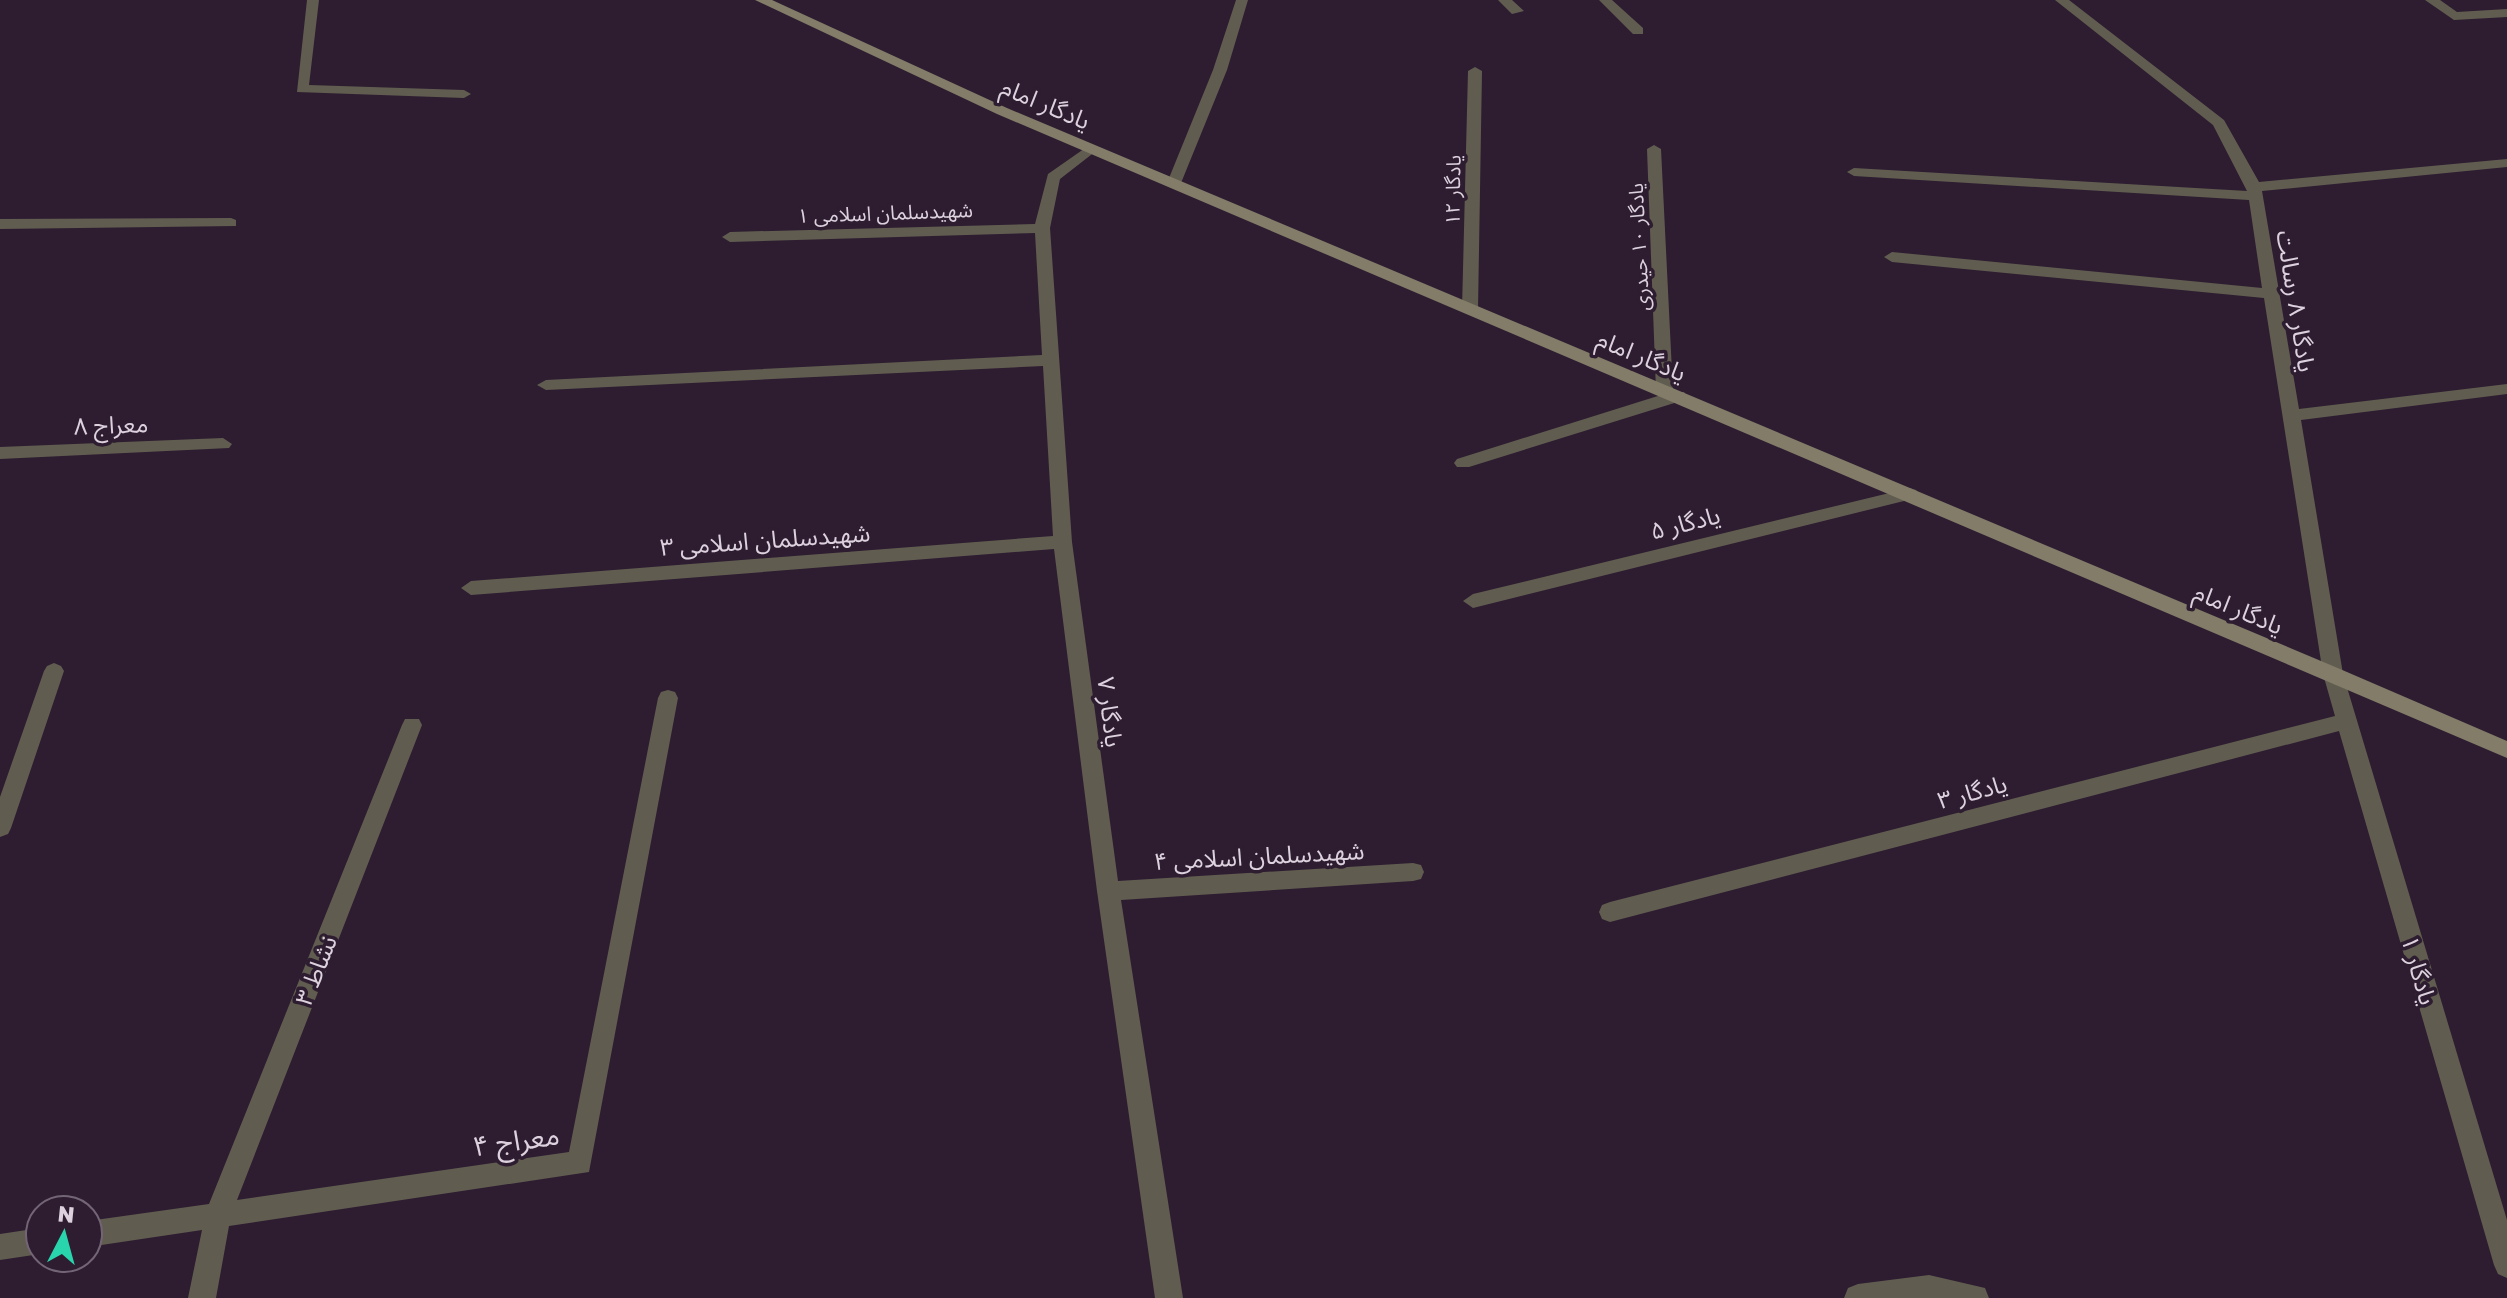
<svg xmlns="http://www.w3.org/2000/svg" width="2507" height="1298" font-family="'Golos Text','Noto Sans Arabic',sans-serif">
<style>
.lines{fill:none;stroke-linecap:round;stroke-linejoin:round}
.street{fill:#605d50;fill-rule:evenodd}
.secondary{fill:#827c68;fill-rule:evenodd}
.labels{text-anchor:middle;dominant-baseline:central;stroke-width:7;stroke-linejoin:round;paint-order:stroke}
.far-street-label{font-size:20px;fill:#ddd1de;stroke:#2e1d31}
.street-label{font-size:24px;fill:#ddd1de;stroke:#2e1d31}
.near-street-label{font-size:28px;fill:#ddd1de;stroke:#2e1d31}
</style>
<rect width="100%" height="100%" fill="#2e1d31"/>
<g class="lines">
<!-- street -->
<path class="street" d="M307 0H319L309 85 464 90 471 94 464 98 297 92Z
M1236 0H1248L1227 70 1181 183 1179 186H1169L1167 183 1213 70Z
M1498 0H1512L1524 11 1512 14Z
M1599 0H1612L1643 28V34H1633Z
M2055 0H2069L2224 120 2259 182 2507 159V167L2262 191 2299 409 2507 384V394L2301 420 2343 674 2507 1220V1278L2498 1274 2494 1265 2339 731 1610 922 1602 919 1599 912 1602 905 1610 902 2335 716 2323 674 2264 298 1892 262 1884 257 1892 252 2262 288 2249 200 1854 176 1847 172 1854 168 2247 191 2213 125Z
M2425 0H2440L2457 12 2507 9V17L2454 20Z
M1475 67 1482 71 1478 309 1470 314 1462 309 1468 71Z
M1091 144 1098 148 1096 151 1060 179 1050 228 1072 542 1118 881 1413 863 1421 865 1424 872 1421 879 1413 881 1121 900 1183 1298H1155L1097 891 1054 549 471 595 461 588 471 581 1053 536 1043 366 546 390 537 385 546 380 1042 355 1035 233 730 242 722 237 730 232 1035 224 1048 174Z
M1654 145 1661 149 1673 392H1684L1687 396 1684 400 1469 467H1457L1454 463 1457 459 1661 395 1656 391 1647 149Z
M231 218 236 220V226L0 229V219Z
M223 438 232 444 229 448 0 459V447Z
M1910 488 1916 490 1919 494 1916 498 1473 608 1463 601 1473 594Z
M54 663 61 666 64 671 11 828 8 834 0 837V797L44 671 47 666Z
M668 690 675 692 678 698 589 1172 229 1226 216 1298H188L202 1230 88 1247V1221L209 1204 402 725 405 719H419L422 725 237 1200 569 1152 658 698 661 692Z
M40 1228V1254L0 1260V1234Z
M1929 1275 1985 1288 1989 1298H1844L1848 1288 1858 1284Z"/>
<!-- secondary -->
<path class="secondary" d="M755 0H772L1007 108 2340 669 2507 741V758L997 114Z"/>
</g>
<g class="labels">
<!-- far-street labels -->
<g class="far-street-label">
<text transform="translate(1452 190) rotate(-89)">یادگار ۱۲</text>
<text transform="translate(885 212) rotate(-2)">شهیدسلمان اسلامی ۱</text>
<text transform="translate(1638 247) rotate(-93)">یادگار ۱۰ حیدری</text>
</g>
<!-- street labels -->
<g class="street-label">
<text transform="translate(1046 103) rotate(23)">یادگار امام</text>
<text transform="translate(2297 301) rotate(81)">یادگار ۸ رسالت</text>
<text transform="translate(1642 355) rotate(23)">یادگار امام</text>
<text transform="translate(111 424) rotate(-2)">معراج ۸</text>
<text transform="translate(1685 522) rotate(-14)">یادگار ۵</text>
<text transform="translate(765 539) rotate(-4)">شهیدسلمان اسلامی ۳</text>
<text transform="translate(2239 608) rotate(23)">یادگار امام</text>
<text transform="translate(1111 712) rotate(83)">یادگار ۷</text>
<text transform="translate(1972 791) rotate(-15)">یادگار ۳</text>
<text transform="translate(1259 855) rotate(-3)">شهیدسلمان اسلامی ۴</text>
<text transform="translate(315 970) rotate(-68)">نشاط ۳</text>
<text transform="translate(2420 970) rotate(74)">یادگار ۱</text>
</g>
<!-- near-street labels -->
<g class="near-street-label">
<text transform="translate(516 1140) rotate(-8)">معراج ۴</text>
</g>
</g>
<!-- north arrow -->
<g transform="translate(64 1234) rotate(6)"><circle r="38" fill="#2e1d31" stroke="#746576" stroke-width="2"/>
<path d="M0-6L14 30L0 20L-14 30Z" fill="#29d5ad"/>
<text y="-12" font-size="22" font-weight="bold" text-anchor="middle" fill="#ddd1de">N</text>
</g>
</svg>
